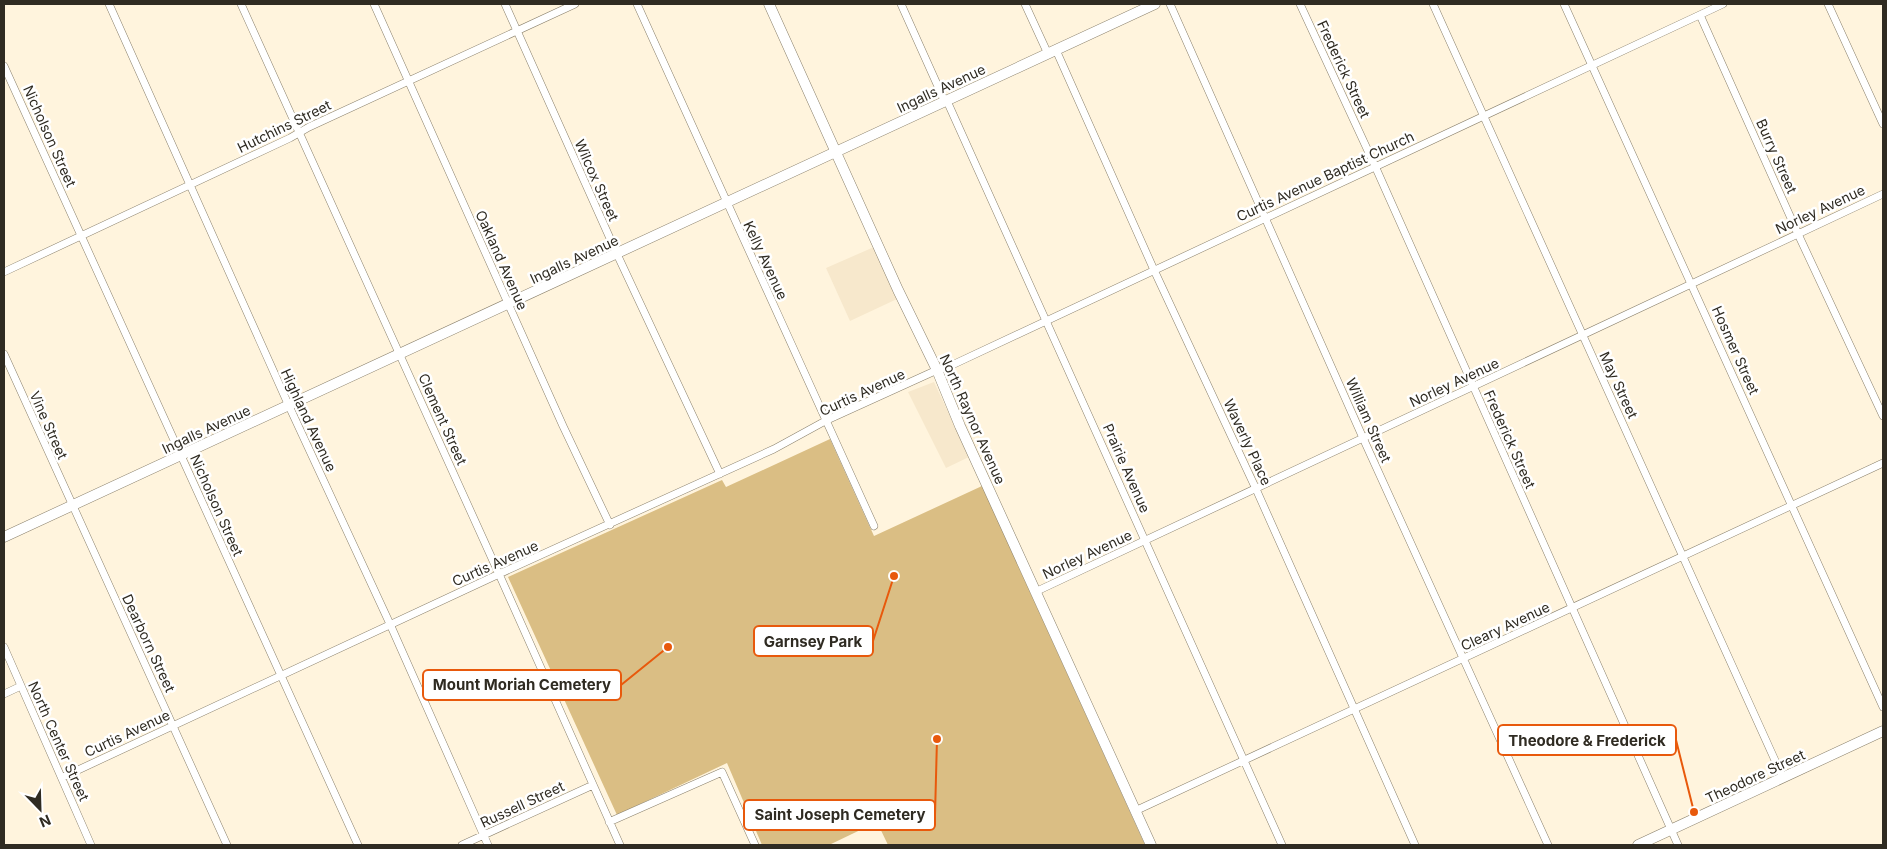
<svg xmlns="http://www.w3.org/2000/svg" width="1887" height="849" font-family="Inter,sans-serif">
<style>
.built{fill:#f7e8cc}
.green{fill:#dabe84}
.lines{fill:none;stroke-linecap:round;stroke-linejoin:round}
.street-casing{stroke:#8a806c;stroke-width:8}
.secondary-casing{stroke:#8a806c;stroke-width:11}
.street{stroke:#fff;stroke-width:7}
.secondary{stroke:#fff;stroke-width:10}
.labels{text-anchor:middle;dominant-baseline:central;stroke-width:5;stroke-linejoin:round;paint-order:stroke}
.street-label{font-size:14px;fill:#2f2b22;stroke:#fff}
.leader{fill:none;stroke:#e8590c;stroke-width:2}
.callout-dot{fill:#e8590c;stroke:#fff;stroke-width:2}
.callout{fill:#fff;stroke:#e8590c;stroke-width:2}
.callout-label{font-size:15px;text-anchor:middle;font-weight:bold;fill:#2f2b22}
</style>
<rect width="100%" height="100%" fill="#fff4dd"/>
<!-- built -->
<path class="built" d="M874 247 897 299 850 321 826 268Z
M934 382 969 457 946 468 908 392Z"/>
<!-- green -->
<path class="green" d="M830 439 874 536 982 486 1145 845H888L877 822 829 845H762L727 763 617 815 508 577 722 480 726 487Z"/>
<g class="lines">
<defs>
<path id="street" d="M109 4 289 406 390 624 488 845
M241 4 499 574 620 845
M374 4 563 426 610 525
M505 4 617 254 720 474
M637 4 874 526
M901 4 945 102
M1025 4 1048 54
M1170 4 1363 438 1548 845
M1300 4 1375 166 1678 845
M1433 4 1783 778
M1564 4 1883 707
M1828 4 1883 124
M1700 15 1798 234 1883 416
M1056 50 1154 270 1256 489 1415 845
M4 66 358 845
M947 101 1282 845
M4 272 290 138 309 127 575 4
M4 354 227 845
M1035 592 1883 194
M4 647 91 845
M4 694 21 686
M63 777 499 574 774 449 827 420 937 370 950 366 1723 4
M1135 811 1883 463
M609 822 722 772 755 845
M462 845 593 785"/>
<path id="secondary" d="M769 4 898 290 937 370 960 426 1151 845
M4 537 1155 4
M1638 845 1883 731"/>
</defs>
<!-- street casing -->
<use href="#street" class="street-casing"/>
<!-- secondary casing -->
<use href="#secondary" class="secondary-casing"/>
<!-- street -->
<use href="#street" class="street"/>
<!-- secondary -->
<use href="#secondary" class="secondary"/>
</g>
<g class="labels">
<!-- street labels -->
<g class="street-label">
<text transform="translate(1344 69) rotate(65)">Frederick Street</text>
<text transform="translate(941 88) rotate(-25)">Ingalls Avenue</text>
<text transform="translate(284 126) rotate(-26)">Hutchins Street</text>
<text transform="translate(50 136) rotate(66)">Nicholson Street</text>
<text transform="translate(1777 156) rotate(66)">Burry Street</text>
<text transform="translate(1325 176) rotate(-25)">Curtis Avenue Baptist Church</text>
<text transform="translate(597 180) rotate(66)">Wilcox Street</text>
<text transform="translate(1820 209) rotate(-25)">Norley Avenue</text>
<text transform="translate(574 259) rotate(-25)">Ingalls Avenue</text>
<text transform="translate(502 260) rotate(66)">Oakland Avenue</text>
<text transform="translate(766 260) rotate(65)">Kelly Avenue</text>
<text transform="translate(1736 350) rotate(66)">Hosmer Street</text>
<text transform="translate(1454 382) rotate(-25)">Norley Avenue</text>
<text transform="translate(1619 385) rotate(65)">May Street</text>
<text transform="translate(862 392) rotate(-25)">Curtis Avenue</text>
<text transform="translate(443 419) rotate(66)">Clement Street</text>
<text transform="translate(973 419) rotate(66)">North Raynor Avenue</text>
<text transform="translate(309 420) rotate(65)">Highland Avenue</text>
<text transform="translate(1369 420) rotate(66)">William Street</text>
<text transform="translate(49 425) rotate(66)">Vine Street</text>
<text transform="translate(206 429) rotate(-25)">Ingalls Avenue</text>
<text transform="translate(1510 439) rotate(66)">Frederick Street</text>
<text transform="translate(1248 442) rotate(65)">Waverly Place</text>
<text transform="translate(1127 468) rotate(66)">Prairie Avenue</text>
<text transform="translate(217 505) rotate(66)">Nicholson Street</text>
<text transform="translate(1087 554) rotate(-25)">Norley Avenue</text>
<text transform="translate(495 563) rotate(-24)">Curtis Avenue</text>
<text transform="translate(1505 626) rotate(-25)">Cleary Avenue</text>
<text transform="translate(149 643) rotate(65)">Dearborn Street</text>
<text transform="translate(127 733) rotate(-25)">Curtis Avenue</text>
<text transform="translate(59 741) rotate(66)">North Center Street</text>
<text transform="translate(1755 776) rotate(-25)">Theodore Street</text>
<text transform="translate(522 804) rotate(-25)">Russell Street</text>
</g>
</g>
<!-- callouts -->
<path class="leader" d="M894 576L873 641M668 647L621 685M1694 812L1676 740M937 739L935 815"/>
<g class="callout-dot">
<circle cx="894" cy="576" r="5"/>
<circle cx="668" cy="647" r="5"/>
<circle cx="1694" cy="812" r="5"/>
<circle cx="937" cy="739" r="5"/>
</g>
<g class="callout">
<rect x="754" y="626" width="119" height="30" rx="5"/>
<rect x="423" y="670" width="198" height="30" rx="5"/>
<rect x="1498" y="725" width="178" height="30" rx="5"/>
<rect x="744" y="800" width="191" height="30" rx="5"/>
</g>
<g class="callout-label">
<text x="813" y="647">Garnsey Park</text>
<text x="522" y="690">Mount Moriah Cemetery</text>
<text x="1587" y="746">Theodore &amp; Frederick</text>
<text x="840" y="820">Saint Joseph Cemetery</text>
</g>
<!-- border -->
<rect width="1887" height="849" fill="none" stroke="#2f2b22" stroke-width="10"/>
<!-- north arrow -->
<g transform="translate(40 809) rotate(157)" stroke="#ffffff" stroke-width="4" paint-order="stroke">
<path d="M0-4L9 19L0 12L-9 19Z" fill="#2f2b22"/>
<text y="-8" font-size="14" font-weight="bold" text-anchor="middle" fill="#2f2b22">N</text>
</g>
</svg>
